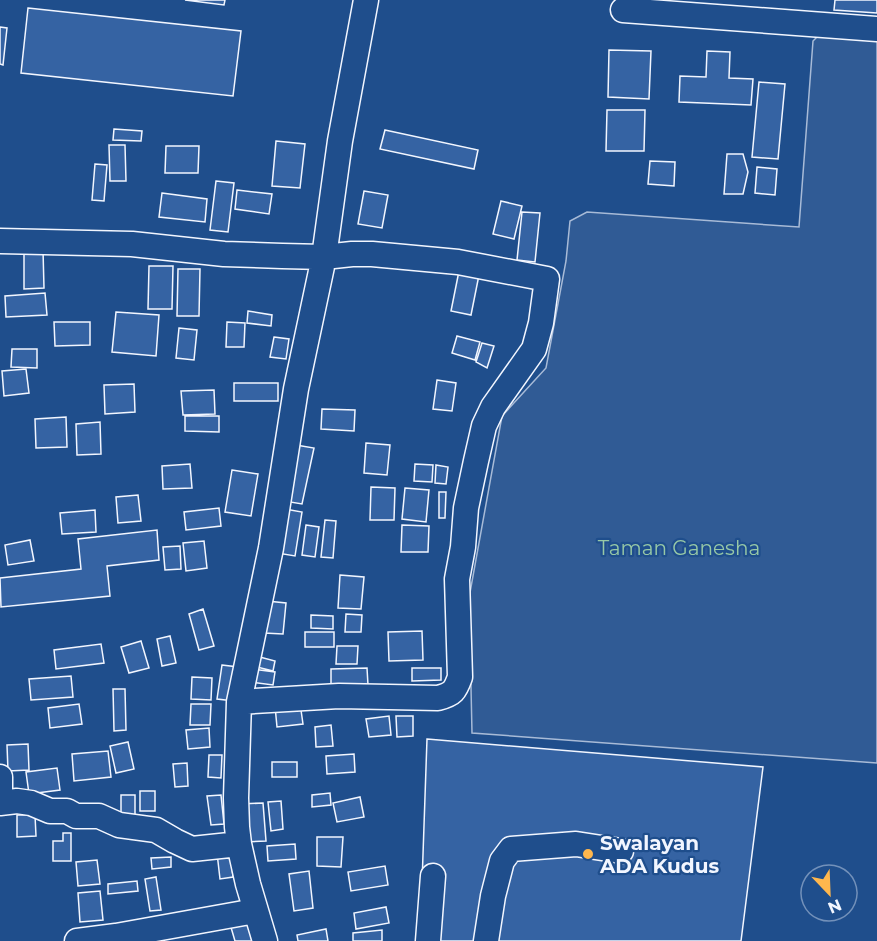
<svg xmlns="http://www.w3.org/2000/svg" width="877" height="941" font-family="Montserrat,sans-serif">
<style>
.green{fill:#305b95;stroke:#a8bbd7;stroke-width:1.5}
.building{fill:#3563a3;stroke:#f2f6ff;stroke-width:1.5}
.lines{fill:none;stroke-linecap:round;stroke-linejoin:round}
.minor-casing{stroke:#f2f6ff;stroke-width:27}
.minor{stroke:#1f4e8c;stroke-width:24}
.poi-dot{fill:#ffb74d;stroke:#1f4e8c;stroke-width:2}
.labels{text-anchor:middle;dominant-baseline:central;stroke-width:4.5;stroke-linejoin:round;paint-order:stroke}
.park-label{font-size:20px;fill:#97c8a6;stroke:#1f4e8c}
.poi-label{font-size:20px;font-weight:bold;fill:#f2f6ff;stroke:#1f4e8c;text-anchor:start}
</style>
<rect width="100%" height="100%" fill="#1f4e8c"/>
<!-- green -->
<path class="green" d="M820 34 877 38V763L472 733 469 598 502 416 546 368 566 261 570 221 587 212 799 227 813 41Z"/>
<!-- building -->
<path class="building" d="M185 0H225L224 5Z
M835 0H877V13L834 10Z
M28 8 241 31 233 96 21 73Z
M0 27 7 28 3 65 0 64Z
M609 50 651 51 649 99 608 97Z
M707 51 730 52 729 78 753 79 751 105 679 102 680 76 706 77Z
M759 82 785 84 778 159 752 157Z
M607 110H645L644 151H606Z
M114 129 142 131 141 141 113 140Z
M385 130 478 150 474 169 380 149Z
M276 141 305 144 300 188 272 186Z
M109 145H125L126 181H110Z
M166 146H199L198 173H165Z
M727 154H743L748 172 743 194H724Z
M650 161 675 162 674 186 648 184Z
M95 164 107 165 104 201 92 200Z
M757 167 777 169 775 195 755 193Z
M216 181 234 183 228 232 210 230Z
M237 190 272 194 269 214 235 209Z
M364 191 388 195 382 228 358 224Z
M162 193 207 199 205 222 159 217Z
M501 201 522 206 514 239 493 234Z
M522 212 540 213 535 262 517 260Z
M24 250H43L44 288 24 289Z
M149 266H173L172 309H148Z
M460 266 480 270 471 315 451 311Z
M178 269H200L199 316H177Z
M45 293 47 315 6 317 5 296Z
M248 311 272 315 271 326 247 323Z
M116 312 159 315 156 356 112 352Z
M54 322H90V345L55 346Z
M227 322 245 323 244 347H226Z
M179 328 197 330 194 360 176 358Z
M457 336 480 342 475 360 452 353Z
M274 337 289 339 286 359 270 357Z
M482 343 494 346 487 368 476 362Z
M12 349H37V368L11 367Z
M26 369 29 393 4 396 2 371Z
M437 380 456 383 452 411 433 409Z
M234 383H278V401H234Z
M134 384 135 412 105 414 104 385Z
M214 390 215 414 183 415 181 391Z
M322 409 355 410 354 431 321 429Z
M185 416H219V432L185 431Z
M66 417 67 447 36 448 35 419Z
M100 422 101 454 77 455 76 424Z
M366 443 390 445 387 475 364 473Z
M296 445 314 448 302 504 284 501Z
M190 464 192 488 163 489 162 466Z
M415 464 433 465 432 482 414 481Z
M436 465 448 467 446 484 435 483Z
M232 470 258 474 251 516 225 512Z
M371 487 395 488 394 520H370Z
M405 488 429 490 426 522 402 519Z
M439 492H446L445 518H439Z
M138 495 141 521 118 523 116 497Z
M219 508 221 526 186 530 184 512Z
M285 509 302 512 295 556 277 553Z
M95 510 96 532 62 534 60 513Z
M325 520 336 521 333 558 321 557Z
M306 525 319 527 315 557 302 555Z
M402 525 429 526 428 552H401Z
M157 530 159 560 107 566 110 596 1 607 0 578 81 569 78 539Z
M30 540 34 561 8 565 5 545Z
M204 541 207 568 186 571 183 543Z
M180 546 181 569 165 570 163 547Z
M340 575 364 577 361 609 338 608Z
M267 601 286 603 283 634 264 633Z
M203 609 214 646 199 650 189 614Z
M346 614 362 615 361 632H345Z
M311 615 333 616V629L311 628Z
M422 631 423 660 389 661 388 632Z
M305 632H334V647H305Z
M170 636 176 663 162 666 157 639Z
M141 641 149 668 129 673 121 647Z
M101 644 104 663 56 669 54 650Z
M337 646H358L357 664H336Z
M256 656 275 661 273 671 253 666Z
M222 665 238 667 234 701 217 699Z
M367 668 368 685 331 686V669Z
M412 668H441V680L412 681Z
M252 669 275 672 273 685 250 682Z
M71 676 73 697 31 700 29 679Z
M192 677 212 678 211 700 191 699Z
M113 689H125L126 730 114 731Z
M300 703 303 724 277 727 275 706Z
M79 704 82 724 50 728 48 708Z
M191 704H211L210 725H190Z
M389 716 391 735 369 737 366 719Z
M396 716H413V736L397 737Z
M331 725 333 746 316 747 315 727Z
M209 728 210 747 188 749 186 730Z
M427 739 763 767 741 941H420Z
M128 742 134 769 116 773 110 746Z
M28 744 29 770 8 771 7 745Z
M108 751 111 777 74 781 72 754Z
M354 754 355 772 327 774 326 756Z
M209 755H222L221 778 208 777Z
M272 762H297V777H272Z
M187 763 188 786 175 787 173 764Z
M57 768 60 790 29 794 26 772Z
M140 791H155V811H140Z
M330 793 331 805 312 807V795Z
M121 795H135V821H121Z
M221 795 224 824 211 825 207 796Z
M360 797 364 817 337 822 333 803Z
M281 801 283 829 271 831 268 802Z
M263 803 266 841 242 842 239 804Z
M17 815H35L36 836 17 837Z
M63 833H71V861H53V841H63Z
M317 837H343L341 867 317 866Z
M295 844 296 859 268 861 267 846Z
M230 851 233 877 220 879 217 853Z
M171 857V867L152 869 151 858Z
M97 860 100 884 78 886 76 862Z
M385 866 388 885 351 891 348 872Z
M309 871 313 908 294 911 289 874Z
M156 877 161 910 150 911 145 879Z
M137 881 138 891 108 894V884Z
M100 891 103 920 80 922 78 893Z
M386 907 389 923 356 929 354 913Z
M247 919 252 941H235L230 924Z
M326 929 328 941H298L297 935Z
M382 930V941H353V933Z"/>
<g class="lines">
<defs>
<path id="minor" d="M623 10 877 29
M0 241 132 244 224 254 282 256 324 257 352 254H372L458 262 547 279 541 323 534 349 493 407 484 426 476 461 466 508 463 547 457 579 460 677C455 691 453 694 438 698L339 696 239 702
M0 777V800
M0 803 17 801 31 803 50 811H67L76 816H99L119 825 156 830 175 841 192 849 239 844
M77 941 116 936 255 911
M265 941 248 884 239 844 237 827 236 798 239 702 271 548 296 389 324 257 340 141 366 0
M428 941 433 876
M486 941 493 896 502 861 511 849 576 844 621 851"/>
</defs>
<!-- minor casing -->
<use href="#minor" class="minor-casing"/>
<!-- minor -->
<use href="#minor" class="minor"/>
</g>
<!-- markers -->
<circle class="poi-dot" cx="588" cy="854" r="6"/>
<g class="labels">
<!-- park labels -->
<g class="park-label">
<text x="679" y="548">Taman Ganesha</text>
</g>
<!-- poi labels -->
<g class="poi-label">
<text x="600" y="843">Swalayan<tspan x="600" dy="23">ADA Kudus</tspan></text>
</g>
</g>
<!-- north arrow -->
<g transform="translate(829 893) rotate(157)"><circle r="28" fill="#1f4e8c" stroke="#7391ba" stroke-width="1.5"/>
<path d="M0-4.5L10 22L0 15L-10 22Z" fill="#ffb74d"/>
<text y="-9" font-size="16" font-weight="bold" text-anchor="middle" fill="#f2f6ff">N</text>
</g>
</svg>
